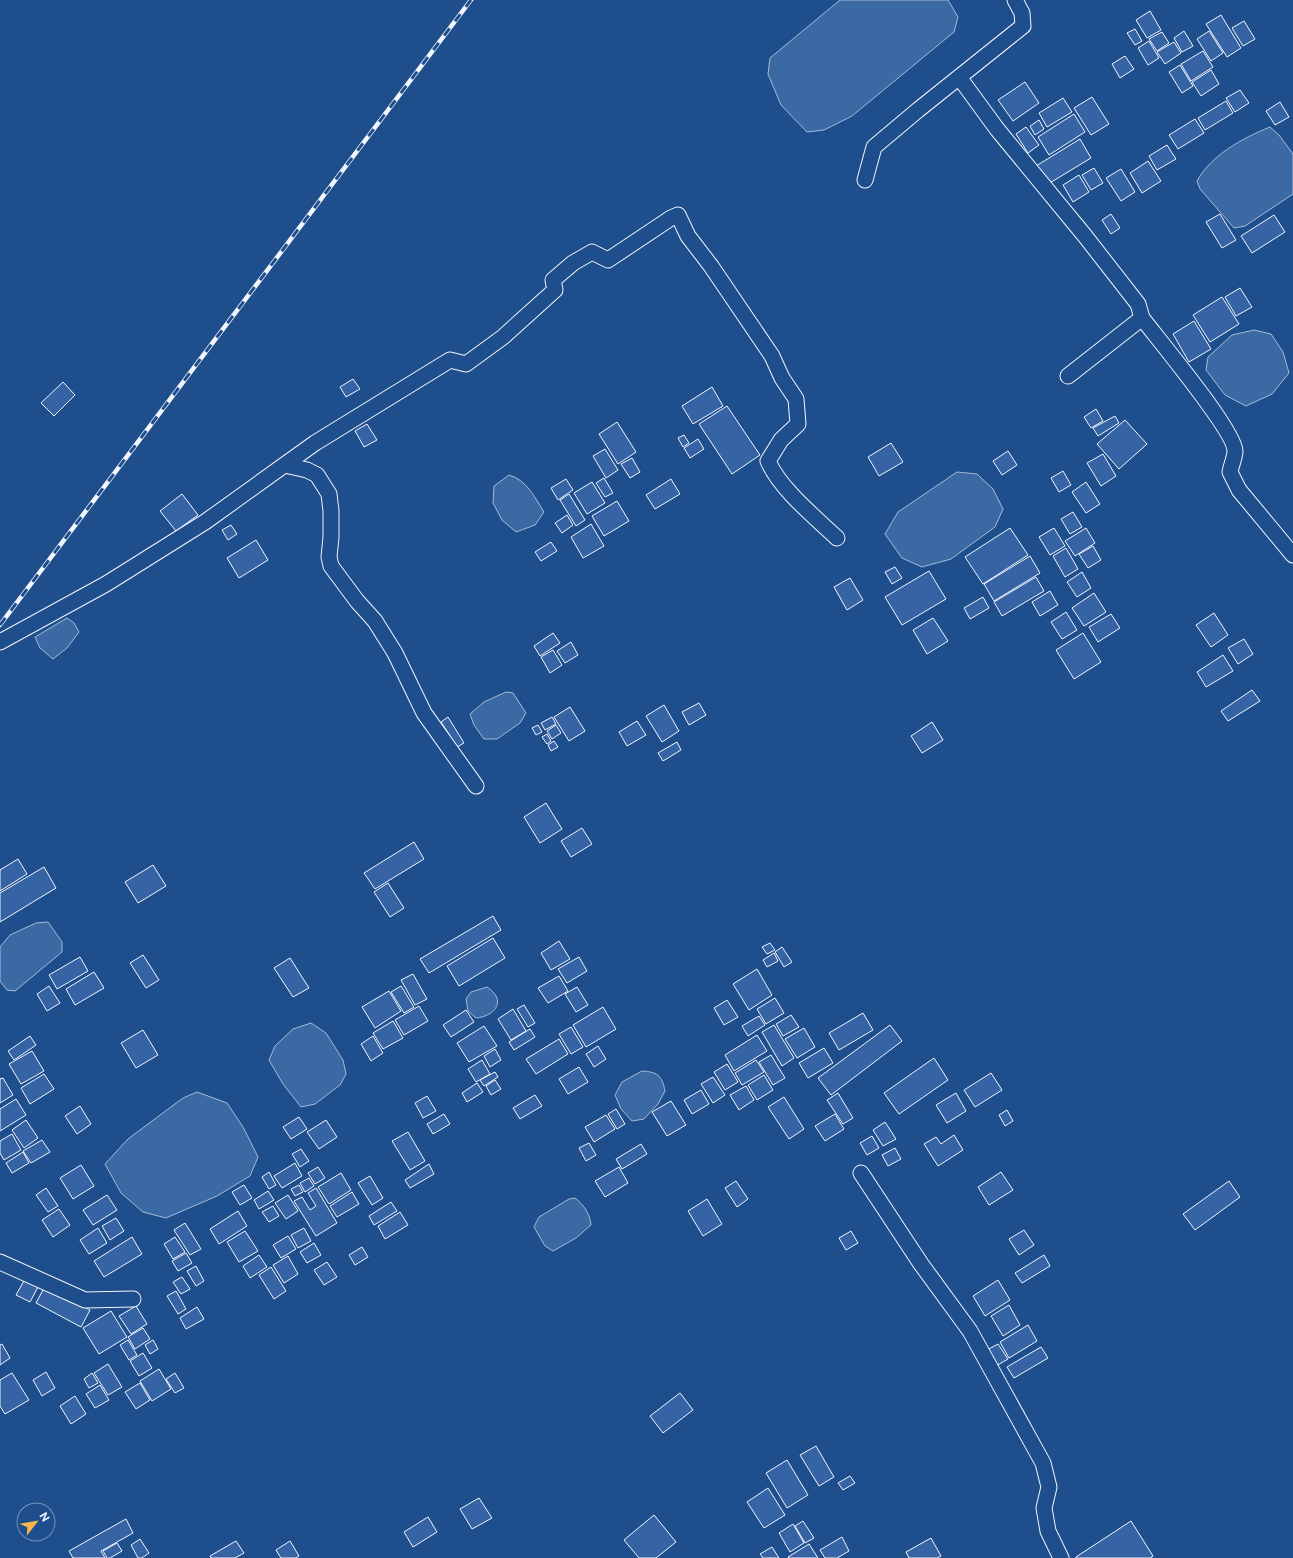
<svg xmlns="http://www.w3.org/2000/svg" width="1293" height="1558" font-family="'Public Sans',sans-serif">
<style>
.water{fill:#3b69a3;stroke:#a8bbd7}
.building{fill:#3563a3;stroke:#f2f6ff}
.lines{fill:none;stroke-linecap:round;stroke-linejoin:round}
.minor-casing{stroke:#f2f6ff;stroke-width:17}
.minor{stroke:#1f4e8c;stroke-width:15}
.rail-casing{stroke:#f2f6ff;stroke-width:4.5}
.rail{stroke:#1f4e8c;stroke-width:3;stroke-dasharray:9;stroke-linecap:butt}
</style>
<rect width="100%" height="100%" fill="#1f4e8c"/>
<!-- water -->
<path class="water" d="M840 0H948L958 17 954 32 852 116 824 130 807 132 781 105 768 74 770 58Z
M1270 127 1279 135 1293 154V194L1245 226 1234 228 1200 189 1197 181C1211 155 1243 138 1270 127Z
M1254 330 1271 334 1283 352 1289 373 1272 394 1246 406 1225 395 1206 370 1208 357 1232 335Z
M957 472 977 474 993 489 1003 509 995 527 951 559 922 567 902 558 885 534 898 512Z
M509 475C527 480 535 498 544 512L535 525 516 532 502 520 493 503 494 486Z
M67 618 74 623 79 632 67 648 53 659 40 648 35 637Z
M506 692 513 693 526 713 520 723 497 739H484L474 725 470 714 484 702Z
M48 922 62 942V952L15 991 7 990 0 981V947L10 935 36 923Z
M487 987C507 1000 496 1016 476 1018L468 1011 466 999 471 992Z
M311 1023 326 1033 343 1060 346 1074 340 1085 315 1104 301 1107 283 1084 269 1060 275 1046 293 1029Z
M642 1071C657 1072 662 1075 665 1091L658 1104 644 1119 632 1121 621 1109 615 1095 622 1082Z
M197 1092 227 1103 243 1127 258 1157 250 1176 217 1196 166 1218 143 1212 121 1193 105 1164 128 1139 183 1098Z
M575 1198C584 1205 590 1214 591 1225L576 1238 553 1251 545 1246 534 1227 539 1217 569 1199Z"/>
<!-- building -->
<path class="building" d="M1150 11 1161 30 1147 38 1136 20Z
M1221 15 1241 48 1227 57 1206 24Z
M1244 21 1255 39 1243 46 1232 28Z
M1135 29 1142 41 1135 45 1127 33Z
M1184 31 1193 46 1182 52 1174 38Z
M1209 31 1223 53 1211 61 1197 39Z
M1162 32 1169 43 1157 51 1149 39Z
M1149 41 1159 58 1148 65 1138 48Z
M1174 42 1181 53 1165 64 1157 52Z
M1203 51 1213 67 1191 81 1181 64Z
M1125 56 1134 69 1120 78 1112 64Z
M1180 65 1193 86 1182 93 1169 72Z
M1211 70 1219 84 1201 96 1192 82Z
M1025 82 1039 103 1013 121 998 100Z
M1240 90 1249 103 1235 112 1226 98Z
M1092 97 1109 124 1091 135 1074 108Z
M1063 98 1072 112 1047 127 1039 113Z
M1226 101 1233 113 1205 130 1198 118Z
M1280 102 1289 117 1275 125 1266 111Z
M1074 114 1085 132 1049 155 1038 137Z
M1195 119 1204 133 1178 149 1169 135Z
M1039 120 1044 129 1035 135 1030 126Z
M1026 127 1039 145 1028 153 1016 134Z
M1080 139 1091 158 1048 184 1036 166Z
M1167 145 1176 159 1157 170 1149 156Z
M1148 161 1161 181 1142 193 1130 173Z
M1094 168 1103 183 1091 190 1082 175Z
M1121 169 1135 192 1121 201 1106 178Z
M1079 175 1089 192 1073 202 1063 185Z
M1111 214 1120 228 1111 234 1102 220Z
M1220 214 1236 240 1222 248 1206 222Z
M1274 215 1285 232 1252 253 1241 236Z
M1240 288 1252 307 1236 316 1225 297Z
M1222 297 1239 324 1210 342 1193 315Z
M1194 321 1211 349 1189 362 1173 334Z
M353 379 360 389 346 397 340 387Z
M63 382 75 395 54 416 41 403Z
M712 387 723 406 693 424 682 406Z
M727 406 760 455 732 474 699 424Z
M1096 409 1103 421 1091 428 1084 417Z
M1115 416 1119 423 1098 436 1093 428Z
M1125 420 1147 444 1119 469 1097 444Z
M617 422 636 452 618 464 599 434Z
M367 424 377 440 364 447 355 431Z
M684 435 689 443 683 447 678 438Z
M698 439 704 449 690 458 684 448Z
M891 443 903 462 879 476 868 457Z
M605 449 618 470 606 478 593 456Z
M1008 451 1017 465 1002 475 993 461Z
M1103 454 1116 476 1101 486 1087 463Z
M632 458 640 472 630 478 621 464Z
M1063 471 1071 485 1059 492 1051 478Z
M604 478 613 493 605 497 596 483Z
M566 479 573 490 558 500 551 488Z
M671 479 680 494 655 509 646 495Z
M592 482 605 503 587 514 574 493Z
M1086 482 1100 504 1086 513 1072 492Z
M182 494 198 515 176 531 160 511Z
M569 494 585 520 576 526 560 500Z
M617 501 629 521 604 536 592 516Z
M1073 512 1082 527 1070 534 1061 519Z
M567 515 573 525 562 533 555 523Z
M591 524 604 546 583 558 571 537Z
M231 525 237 534 228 540 222 530Z
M1010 528 1028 555 983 584 965 557Z
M1054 528 1065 546 1050 555 1039 537Z
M1086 528 1095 543 1075 556 1065 541Z
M256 540 268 560 239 578 227 558Z
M551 542 557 551 541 561 535 552Z
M1093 546 1101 560 1088 568 1079 554Z
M1066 548 1078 569 1065 577 1053 556Z
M1030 556 1040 573 994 601 984 584Z
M895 567 902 578 892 584 885 572Z
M929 571 946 599 902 625 885 597Z
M1082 572 1091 588 1077 597 1067 582Z
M1036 577 1044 591 1002 616 994 602Z
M850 578 863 600 847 610 834 587Z
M1050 591 1058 605 1040 616 1032 602Z
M1094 593 1106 612 1084 626 1072 608Z
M983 597 989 608 970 619 964 608Z
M1066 612 1077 630 1062 639 1051 622Z
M1214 613 1228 635 1211 647 1196 625Z
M1111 614 1120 628 1098 642 1089 627Z
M933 618 948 641 927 654 913 630Z
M553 633 560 643 540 656 534 646Z
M1083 633 1101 662 1074 679 1056 650Z
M1244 639 1253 654 1238 664 1228 648Z
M571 642 578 655 565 663 557 651Z
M553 650 562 665 550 673 541 657Z
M1223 655 1233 671 1206 687 1197 672Z
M1252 690 1260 701 1228 721 1221 711Z
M699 703 706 715 689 725 682 712Z
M664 705 679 731 662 742 646 716Z
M570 707 585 731 569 741 554 717Z
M448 717 464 743 457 747 441 722Z
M552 717 556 724 545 730 541 723Z
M637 721 646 735 627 746 619 732Z
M932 722 943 740 922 753 911 736Z
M538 725 542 732 536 735 532 728Z
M556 725 561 733 552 739 547 731Z
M547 734 551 741 547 744 542 737Z
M554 741 558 747 551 751 548 745Z
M677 742 681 750 663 761 658 753Z
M546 803 562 829 540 843 524 817Z
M582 828 592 844 571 857 561 841Z
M414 842 424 859 375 889 364 873Z
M18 859 27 874 0 891V870Z
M153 865 166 886 138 903 125 882Z
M44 867 56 888 0 922V893Z
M388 883 404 908 390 917 374 892Z
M493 916 501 930 429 973 420 959Z
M493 938 505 958 459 986 447 966Z
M559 941 570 959 551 970 541 953Z
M770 943 775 950 767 954 762 947Z
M782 947 792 962 784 967 775 952Z
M774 953 778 961 767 967 763 960Z
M143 955 159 980 146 988 130 963Z
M80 957 88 971 57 989 49 975Z
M579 957 587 971 567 983 558 969Z
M290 958 309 988 293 997 274 968Z
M757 969 772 995 749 1010 733 984Z
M94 972 104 988 75 1005 66 989Z
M413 974 427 999 415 1005 401 980Z
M559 976 568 991 548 1003 538 988Z
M49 986 60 1003 47 1011 37 994Z
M401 986 414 1007 404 1013 391 992Z
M577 987 588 1005 576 1012 565 994Z
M389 991 401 1011 375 1028 362 1007Z
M775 998 784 1013 766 1024 757 1009Z
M727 1000 738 1017 724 1025 714 1008Z
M524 1005 535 1023 528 1027 517 1009Z
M419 1006 428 1021 404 1035 395 1020Z
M603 1007 616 1029 586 1047 573 1025Z
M513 1009 526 1031 511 1040 498 1019Z
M466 1010 474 1022 451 1037 443 1025Z
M863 1013 873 1030 839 1050 829 1033Z
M791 1015 799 1027 783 1036 776 1024Z
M759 1016 765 1025 748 1036 742 1026Z
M393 1021 403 1038 383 1049 373 1033Z
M774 1025 794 1058 782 1066 762 1032Z
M890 1025 902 1041 831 1095 818 1078Z
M484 1026 497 1046 469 1062 457 1043Z
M571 1027 583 1047 571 1054 559 1034Z
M804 1028 815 1047 797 1058 785 1039Z
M530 1029 535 1037 514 1050 509 1042Z
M143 1030 158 1055 136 1068 121 1043Z
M757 1035 767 1051 734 1071 725 1055Z
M30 1036 36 1045 14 1060 8 1051Z
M373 1036 383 1053 371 1061 361 1044Z
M559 1039 568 1054 536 1074 526 1059Z
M598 1046 606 1059 594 1067 586 1054Z
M824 1048 833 1063 808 1078 799 1063Z
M495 1049 501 1060 490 1067 484 1056Z
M32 1051 44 1071 21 1084 9 1064Z
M771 1055 785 1078 773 1085 759 1062Z
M934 1058 948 1080 899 1114 884 1093Z
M482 1060 490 1074 476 1082 468 1069Z
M756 1060 764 1072 742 1085 735 1073Z
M727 1064 738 1082 725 1090 714 1072Z
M579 1067 588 1082 568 1094 559 1079Z
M495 1072 498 1077 484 1086 480 1080Z
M991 1073 1002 1090 975 1107 964 1090Z
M44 1074 54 1089 30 1104 21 1088Z
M764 1075 773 1090 757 1100 748 1085Z
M713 1077 725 1095 713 1103 701 1084Z
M3 1078 13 1095 0 1103V1079Z
M495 1080 501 1089 491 1095 486 1086Z
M477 1083 483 1092 467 1102 462 1093Z
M746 1086 754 1100 739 1110 730 1095Z
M701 1090 709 1104 692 1114 684 1100Z
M838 1093 853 1118 843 1124 827 1100Z
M956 1093 966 1111 947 1123 936 1105Z
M535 1095 542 1106 520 1119 513 1108Z
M427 1096 436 1111 423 1118 415 1103Z
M784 1097 804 1129 789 1139 768 1107Z
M16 1099 26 1115 0 1131V1109Z
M671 1101 686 1125 667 1136 652 1112Z
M80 1106 91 1124 77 1134 65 1116Z
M616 1109 625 1124 617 1129 608 1114Z
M1007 1110 1013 1121 1005 1126 999 1115Z
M444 1114 450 1124 433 1134 427 1124Z
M835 1114 844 1129 825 1141 815 1126Z
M606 1115 615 1129 594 1142 585 1127Z
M299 1117 307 1129 291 1139 283 1127Z
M26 1120 38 1138 24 1148 12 1130Z
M326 1120 337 1137 319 1149 307 1132Z
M885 1122 896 1139 883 1146 873 1130Z
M408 1132 425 1161 410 1170 392 1141Z
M12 1134 21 1150 4 1160 0 1153V1141Z
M954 1135 963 1150 938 1166 924 1144 936 1137 941 1144Z
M872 1136 879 1148 867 1155 860 1143Z
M42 1140 50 1152 31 1163 23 1151Z
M589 1143 596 1155 586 1161 579 1148Z
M641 1144 647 1154 622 1169 616 1159Z
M895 1148 901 1159 888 1166 882 1155Z
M301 1149 309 1161 300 1167 292 1154Z
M23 1152 29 1163 12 1173 6 1163Z
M295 1163 302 1176 282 1188 274 1176Z
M429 1164 434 1174 410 1188 405 1180Z
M81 1165 94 1186 73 1199 60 1178Z
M318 1167 325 1178 315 1184 308 1173Z
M619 1167 628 1183 605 1197 595 1181Z
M269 1172 276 1185 269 1189 262 1177Z
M1001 1172 1013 1190 989 1205 978 1187Z
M341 1173 351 1190 329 1204 318 1187Z
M370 1176 383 1198 372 1205 358 1183Z
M309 1178 314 1186 305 1192 300 1183Z
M736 1181 748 1199 737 1207 725 1188Z
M1229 1181 1240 1197 1195 1230 1183 1214Z
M244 1185 252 1198 240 1205 232 1192Z
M299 1185 303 1192 295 1196 291 1189Z
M46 1188 58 1206 48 1212 36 1195Z
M316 1188 337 1223 316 1236 294 1201 302 1197 310 1210 316 1206 308 1193Z
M268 1191 274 1200 259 1209 254 1200Z
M352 1192 359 1204 337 1217 330 1206Z
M107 1195 117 1210 93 1225 83 1210Z
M288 1195 298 1211 286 1219 275 1203Z
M707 1199 722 1224 703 1236 688 1211Z
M391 1202 397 1211 374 1225 369 1216Z
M273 1206 279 1216 269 1222 262 1212Z
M59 1209 70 1225 53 1237 42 1220Z
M238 1211 247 1226 219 1244 210 1229Z
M400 1212 408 1225 385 1239 378 1226Z
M116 1218 124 1231 110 1240 102 1226Z
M185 1223 201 1249 190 1255 174 1230Z
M98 1228 107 1243 89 1254 80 1240Z
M304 1228 311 1241 298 1248 291 1235Z
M1024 1230 1034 1245 1019 1255 1009 1239Z
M245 1231 258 1251 239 1262 227 1242Z
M851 1231 858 1243 846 1250 839 1238Z
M288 1236 296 1249 281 1258 273 1245Z
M132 1237 142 1254 104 1277 94 1261Z
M175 1237 185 1252 173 1259 164 1244Z
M314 1243 321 1255 307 1263 300 1252Z
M362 1247 368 1257 355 1265 349 1255Z
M186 1253 192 1263 178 1271 172 1261Z
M259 1255 267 1267 250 1278 243 1266Z
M1044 1255 1050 1266 1022 1283 1015 1273Z
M288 1256 298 1274 284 1283 273 1265Z
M327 1262 337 1277 324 1285 314 1270Z
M196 1266 204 1281 196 1286 187 1271Z
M271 1267 286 1291 274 1299 259 1275Z
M182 1277 190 1289 181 1294 173 1282Z
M25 1279 38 1287 30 1302 16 1295Z
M998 1280 1010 1300 985 1316 973 1296Z
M45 1286 90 1310 81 1327 36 1303Z
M176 1291 186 1309 178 1314 167 1296Z
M1009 1305 1020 1325 1003 1336 991 1316Z
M136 1306 147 1324 131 1334 119 1316Z
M197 1307 204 1319 186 1329 180 1318Z
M111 1311 127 1337 99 1354 83 1328Z
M1028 1325 1037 1341 1009 1358 1000 1342Z
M143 1328 150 1339 135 1349 128 1337Z
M128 1340 137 1355 129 1360 120 1345Z
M153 1340 158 1349 150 1354 145 1345Z
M2 1344 10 1358 0 1365V1345Z
M998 1344 1008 1359 996 1366 987 1350Z
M1041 1347 1048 1358 1014 1378 1007 1367Z
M143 1353 152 1368 139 1376 130 1361Z
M108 1364 122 1387 108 1395 94 1373Z
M159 1369 171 1389 152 1401 140 1381Z
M46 1372 55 1388 42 1396 33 1380Z
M12 1373 29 1400 5 1414 0 1406V1380Z
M92 1373 98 1383 89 1388 84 1379Z
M175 1373 184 1388 175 1393 166 1379Z
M140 1383 150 1400 136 1409 125 1392Z
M100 1385 109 1400 95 1408 86 1394Z
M680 1393 693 1410 663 1433 650 1416Z
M75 1396 86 1414 71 1424 60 1406Z
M816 1446 834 1477 819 1486 800 1455Z
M787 1460 808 1495 787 1508 766 1473Z
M850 1476 855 1483 843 1490 838 1483Z
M768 1488 785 1515 764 1528 747 1502Z
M479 1498 492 1518 472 1529 460 1509Z
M654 1515 676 1542 656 1558H639L624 1540Z
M428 1517 437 1532 413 1547 404 1532Z
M126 1519 133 1533 101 1551 105 1558H73L69 1551Z
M803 1521 814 1538 805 1543 795 1526Z
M1131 1521 1153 1556 1150 1558H1076V1557Z
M793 1524 804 1543 790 1552 779 1533Z
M842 1537 849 1551 837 1558H825L820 1550Z
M931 1538 941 1556 937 1558H909L906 1552Z
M140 1539 149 1553 142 1558H138L131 1545Z
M236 1541 244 1553 235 1558H211L210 1556Z
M290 1541 299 1556 296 1558H281L276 1550Z
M117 1543 122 1551 110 1558H107L103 1551Z
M809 1544 818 1558H789L788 1557Z
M772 1547 779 1558H763L760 1554Z"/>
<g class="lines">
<defs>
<path id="minor" d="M959 77 997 129 1085 236 1138 304 1142 318 1068 376
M865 180 874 147 918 110 1023 26 1022 13 1015 0
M1142 318C1158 339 1235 431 1235 451 1235 457 1231 466 1230 472L1239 490 1293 555
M285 465 307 470 317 475 329 494 331 511V537L329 557 331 566 357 601 375 621 395 653 424 713 476 786
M0 642 106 584 205 522 315 443 450 360 466 364 503 337 555 290 553 280 573 263 592 252 608 260 671 218 678 215 688 236 711 266 772 356 782 378 796 399 798 424 781 440 768 461C780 489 815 517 837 538
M861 1173 921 1264 970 1331 1043 1463 1049 1487 1044 1508 1048 1531 1061 1558
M0 1262 85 1300 133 1299"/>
</defs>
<!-- minor casing -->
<use href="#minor" class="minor-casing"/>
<!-- minor -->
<use href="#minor" class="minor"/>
<defs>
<path id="rail" d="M0 625 471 0"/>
</defs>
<!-- rail casing -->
<use href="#rail" class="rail-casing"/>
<!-- rail -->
<use href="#rail" class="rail"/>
</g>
<!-- north arrow -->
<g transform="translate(36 1522) rotate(59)"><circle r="19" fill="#1f4e8c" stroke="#7391ba"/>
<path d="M0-3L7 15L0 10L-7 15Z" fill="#ffb74d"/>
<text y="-6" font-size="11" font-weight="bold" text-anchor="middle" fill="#f2f6ff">N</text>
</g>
</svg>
